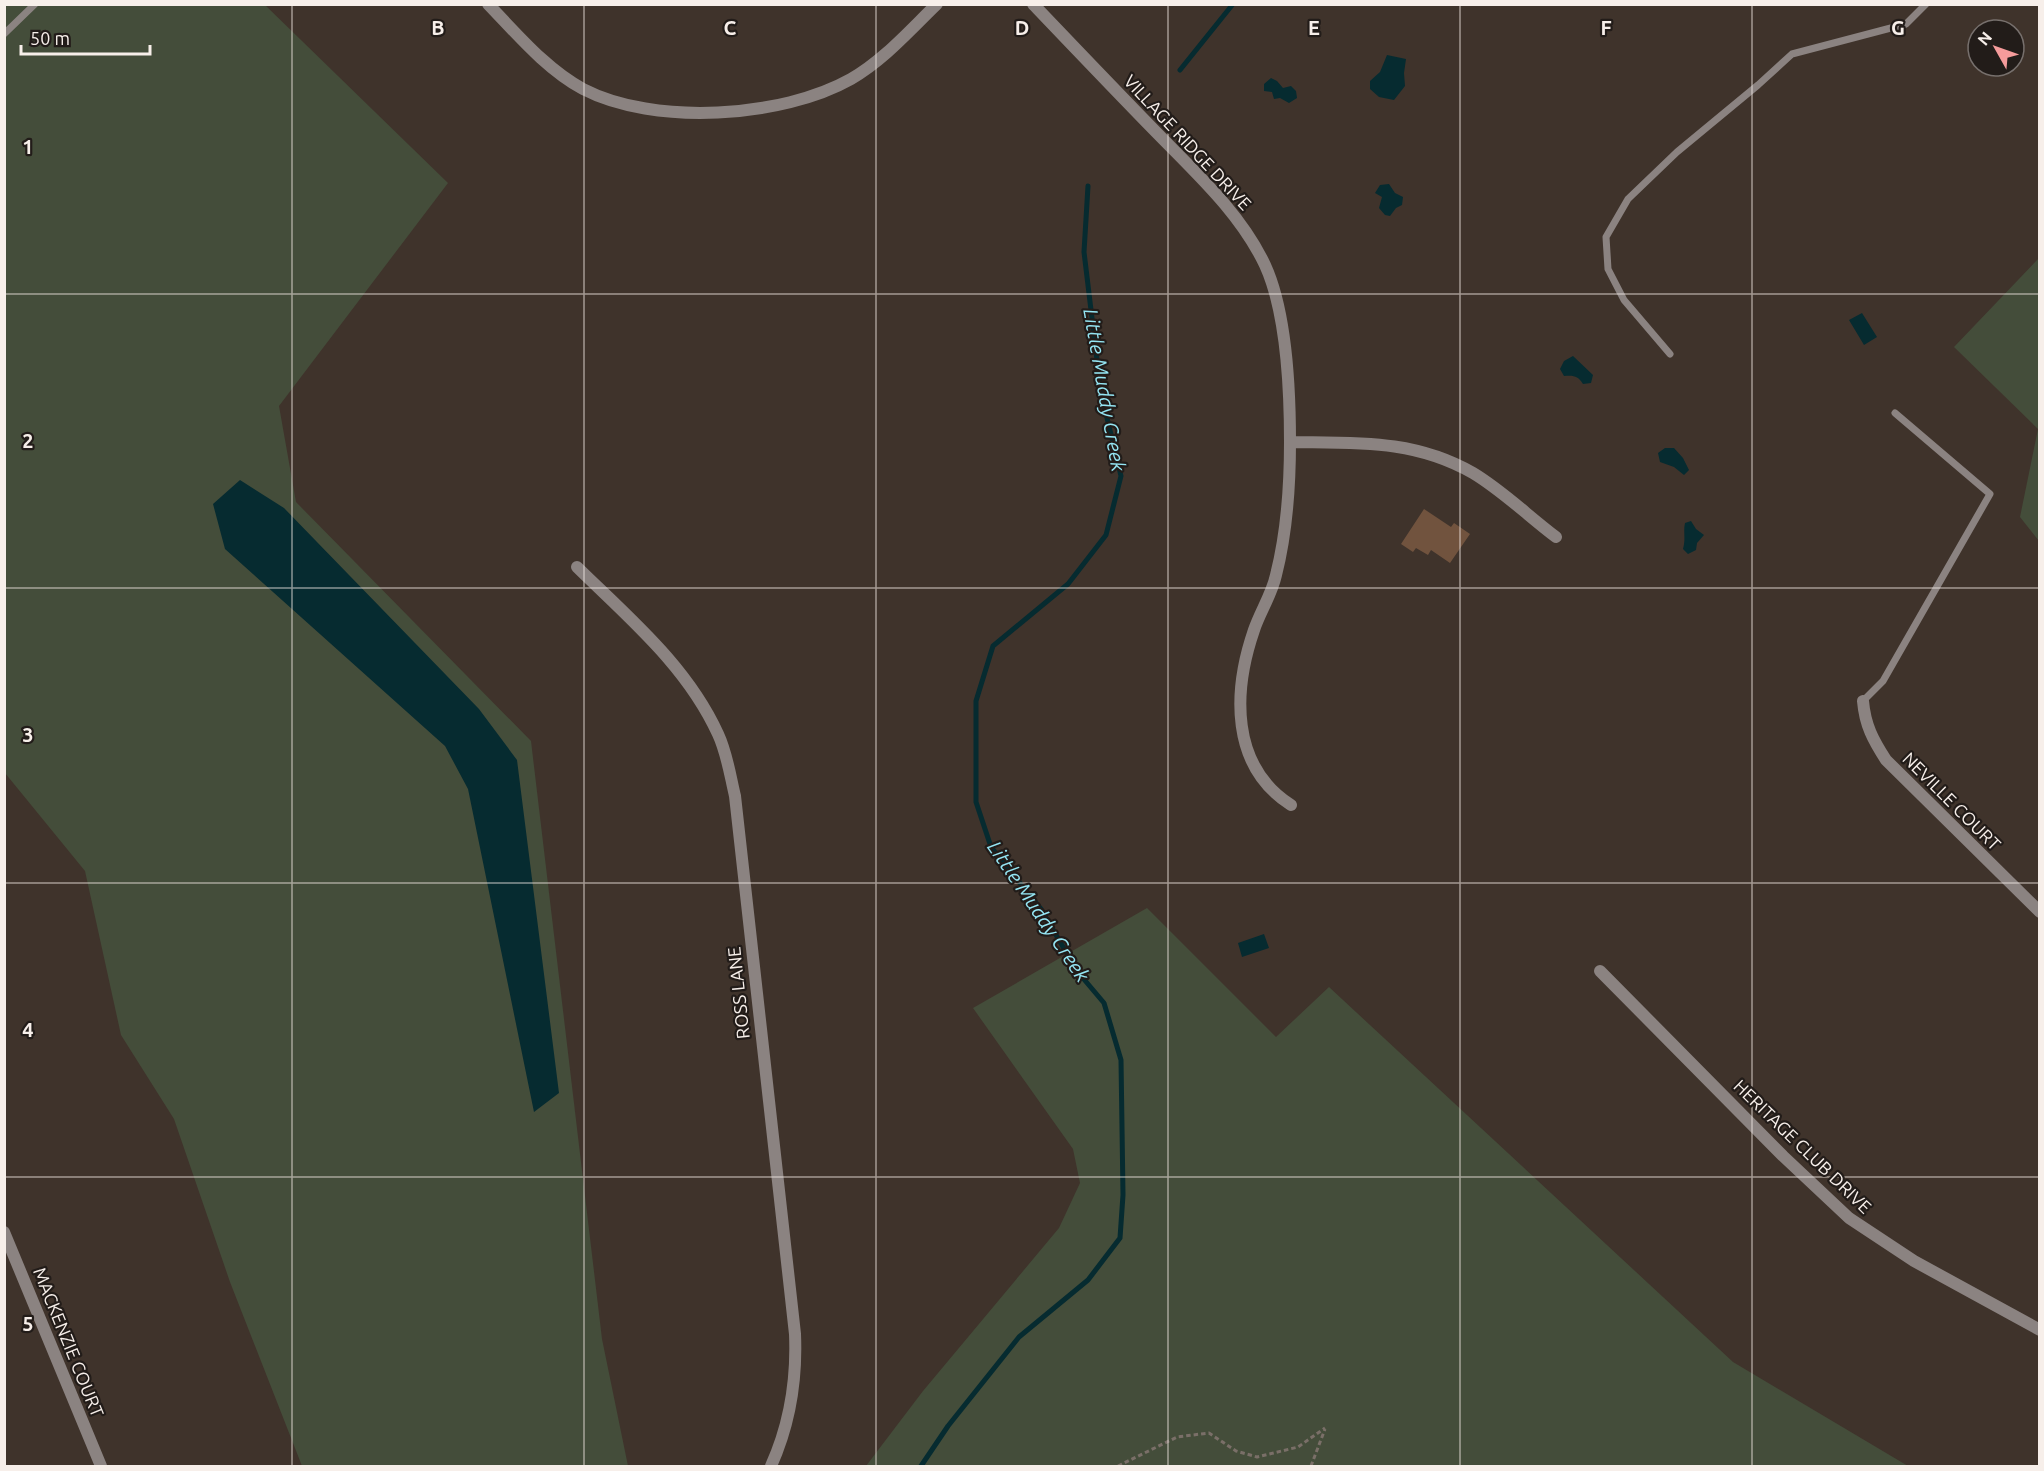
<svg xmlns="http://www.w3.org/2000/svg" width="2044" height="1471" font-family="Ubuntu,sans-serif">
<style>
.green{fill:#444d3a}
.water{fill:#062b30}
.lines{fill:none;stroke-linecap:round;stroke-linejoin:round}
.stream{stroke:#062b30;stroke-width:5}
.building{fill:#71533e}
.path{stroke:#7a6f68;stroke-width:3;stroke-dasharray:4.5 3;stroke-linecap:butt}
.lane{stroke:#8b8381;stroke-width:7}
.street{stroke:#8b8381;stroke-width:12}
.grid{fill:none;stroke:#f7efea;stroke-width:1.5;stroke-opacity:0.55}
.labels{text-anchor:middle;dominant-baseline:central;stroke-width:4.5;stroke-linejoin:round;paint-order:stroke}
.street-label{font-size:18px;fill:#f7efea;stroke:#221c19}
.water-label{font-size:20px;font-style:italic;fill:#95e6f4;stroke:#221c19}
.grid-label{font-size:20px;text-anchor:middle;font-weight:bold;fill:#f7efea;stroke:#221c19;stroke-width:4.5;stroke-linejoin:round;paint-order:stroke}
</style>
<rect width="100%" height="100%" fill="#3f332b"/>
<!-- green -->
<path class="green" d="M5 5H265L448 183 279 406 296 502 531 741 602 1339 628 1466H302L230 1282 174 1119 121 1035 85 871 5 773Z
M2039 258V541L2020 517 2038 429 1954 347Z
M1147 908 1276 1037 1329 987 1733 1362 1908 1466H866L923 1391 1059 1228 1080 1183 1073 1149 973 1008Z"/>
<!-- water -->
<path class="water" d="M1387 55 1406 59 1404 73 1405 86 1394 100 1379 97 1370 89V81L1380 72Z
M1271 78 1277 81 1283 88 1291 86 1296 91 1297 98 1289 103 1280 98 1274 99 1272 92 1264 91V84Z
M1389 184 1395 193 1403 197 1402 205 1396 208 1390 216 1385 215 1379 208 1382 197 1375 193 1380 185Z
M1862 313 1877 337 1864 345 1849 320Z
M1573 356 1593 375 1591 383 1583 384C1578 376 1574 375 1564 376L1560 369 1564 361Z
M1665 448H1674L1683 458 1689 470 1684 475 1674 467 1660 462 1658 453Z
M240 480 284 508 479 709 517 760 559 1093 534 1112 468 789 445 746 225 549 213 504Z
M1691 521 1696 529 1704 535 1697 543 1696 550 1688 554 1683 549C1686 538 1683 532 1685 523Z
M1264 934 1269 948 1242 957 1238 943Z"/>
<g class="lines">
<!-- stream -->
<path class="stream" d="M1180 70 1233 4
M921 1466 948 1426 1019 1337 1088 1280 1120 1238 1123 1195 1121 1060 1104 1003 1077 971 1041 909 991 847 976 802V701L993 646 1068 584 1106 535 1121 476 1101 393 1084 252 1088 186"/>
</g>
<!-- building -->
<path class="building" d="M1424 509 1451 527 1454 523 1470 534 1450 563 1431 550 1428 555 1416 548 1413 552 1401 544Z"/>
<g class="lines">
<!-- path -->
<path class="path" d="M1118 1466 1177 1437 1209 1433 1236 1451 1257 1457 1298 1447 1325 1428
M1311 1466 1325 1429"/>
<!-- lane -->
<path class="lane" d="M4 34 35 4
M1670 354 1624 300 1608 269 1606 237 1628 199 1677 152 1758 85 1792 54 1906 24 1926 4
M1863 701 1883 681 1990 494 1895 413"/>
<!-- street -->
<path class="street" d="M488 4C517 34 546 69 583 89 654 126 782 118 851 79 884 60 910 30 937 4
M1033 4C1075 48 1116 91 1158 134 1197 174 1241 214 1265 265 1287 313 1290 390 1290 442 1290 487 1287 532 1276 575 1272 594 1260 612 1254 630 1233 691 1230 766 1291 805
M1290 442C1356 443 1414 439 1473 473 1503 491 1528 516 1556 537
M577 567C629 618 687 666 718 734 727 753 730 775 735 796L795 1334C797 1381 790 1424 771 1466
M1863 701C1865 725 1873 740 1886 760L2040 912
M1600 971 1783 1156 1849 1218 1914 1261 2040 1330
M4 1232 101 1466"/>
</g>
<!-- grid -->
<path class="grid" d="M292 4V1466M584 4V1466M876 4V1466M1168 4V1466M1460 4V1466M1752 4V1466M4 294H2040M4 588H2040M4 883H2040M4 1177H2040"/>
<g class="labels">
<!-- street labels -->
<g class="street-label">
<text transform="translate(1188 142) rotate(47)">VILLAGE RIDGE DRIVE</text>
<text transform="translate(1952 801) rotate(45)">NEVILLE COURT</text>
<text transform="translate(738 993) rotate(-96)">ROSS LANE</text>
<text transform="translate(1803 1146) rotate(44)">HERITAGE CLUB DRIVE</text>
<text transform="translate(69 1342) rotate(68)">MACKENZIE COURT</text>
</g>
<!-- water labels -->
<g class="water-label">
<text transform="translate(1105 390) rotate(80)">Little Muddy Creek</text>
<text transform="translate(1039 911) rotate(56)">Little Muddy Creek</text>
</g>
</g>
<g class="grid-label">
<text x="438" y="35">B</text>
<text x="730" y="35">C</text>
<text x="1022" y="35">D</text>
<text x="1314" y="35">E</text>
<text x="1606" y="35">F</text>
<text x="1898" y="35">G</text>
<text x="28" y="154">1</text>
<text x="28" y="448">2</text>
<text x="28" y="742">3</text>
<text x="28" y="1037">4</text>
<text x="28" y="1331">5</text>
</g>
<!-- border -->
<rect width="2044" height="1471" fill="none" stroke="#f7efea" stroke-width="12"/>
<!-- north arrow -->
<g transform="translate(1996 48) rotate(310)"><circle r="28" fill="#221c19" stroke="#77706d" stroke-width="1.5"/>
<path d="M0-4.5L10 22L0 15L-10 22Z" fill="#f59b9b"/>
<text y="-9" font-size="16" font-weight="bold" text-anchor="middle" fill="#f7efea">N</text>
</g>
<!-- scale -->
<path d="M21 45v9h129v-9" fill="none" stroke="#f7efea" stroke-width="3"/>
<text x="30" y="45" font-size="18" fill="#f7efea" stroke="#221c19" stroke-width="4.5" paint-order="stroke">50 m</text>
</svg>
